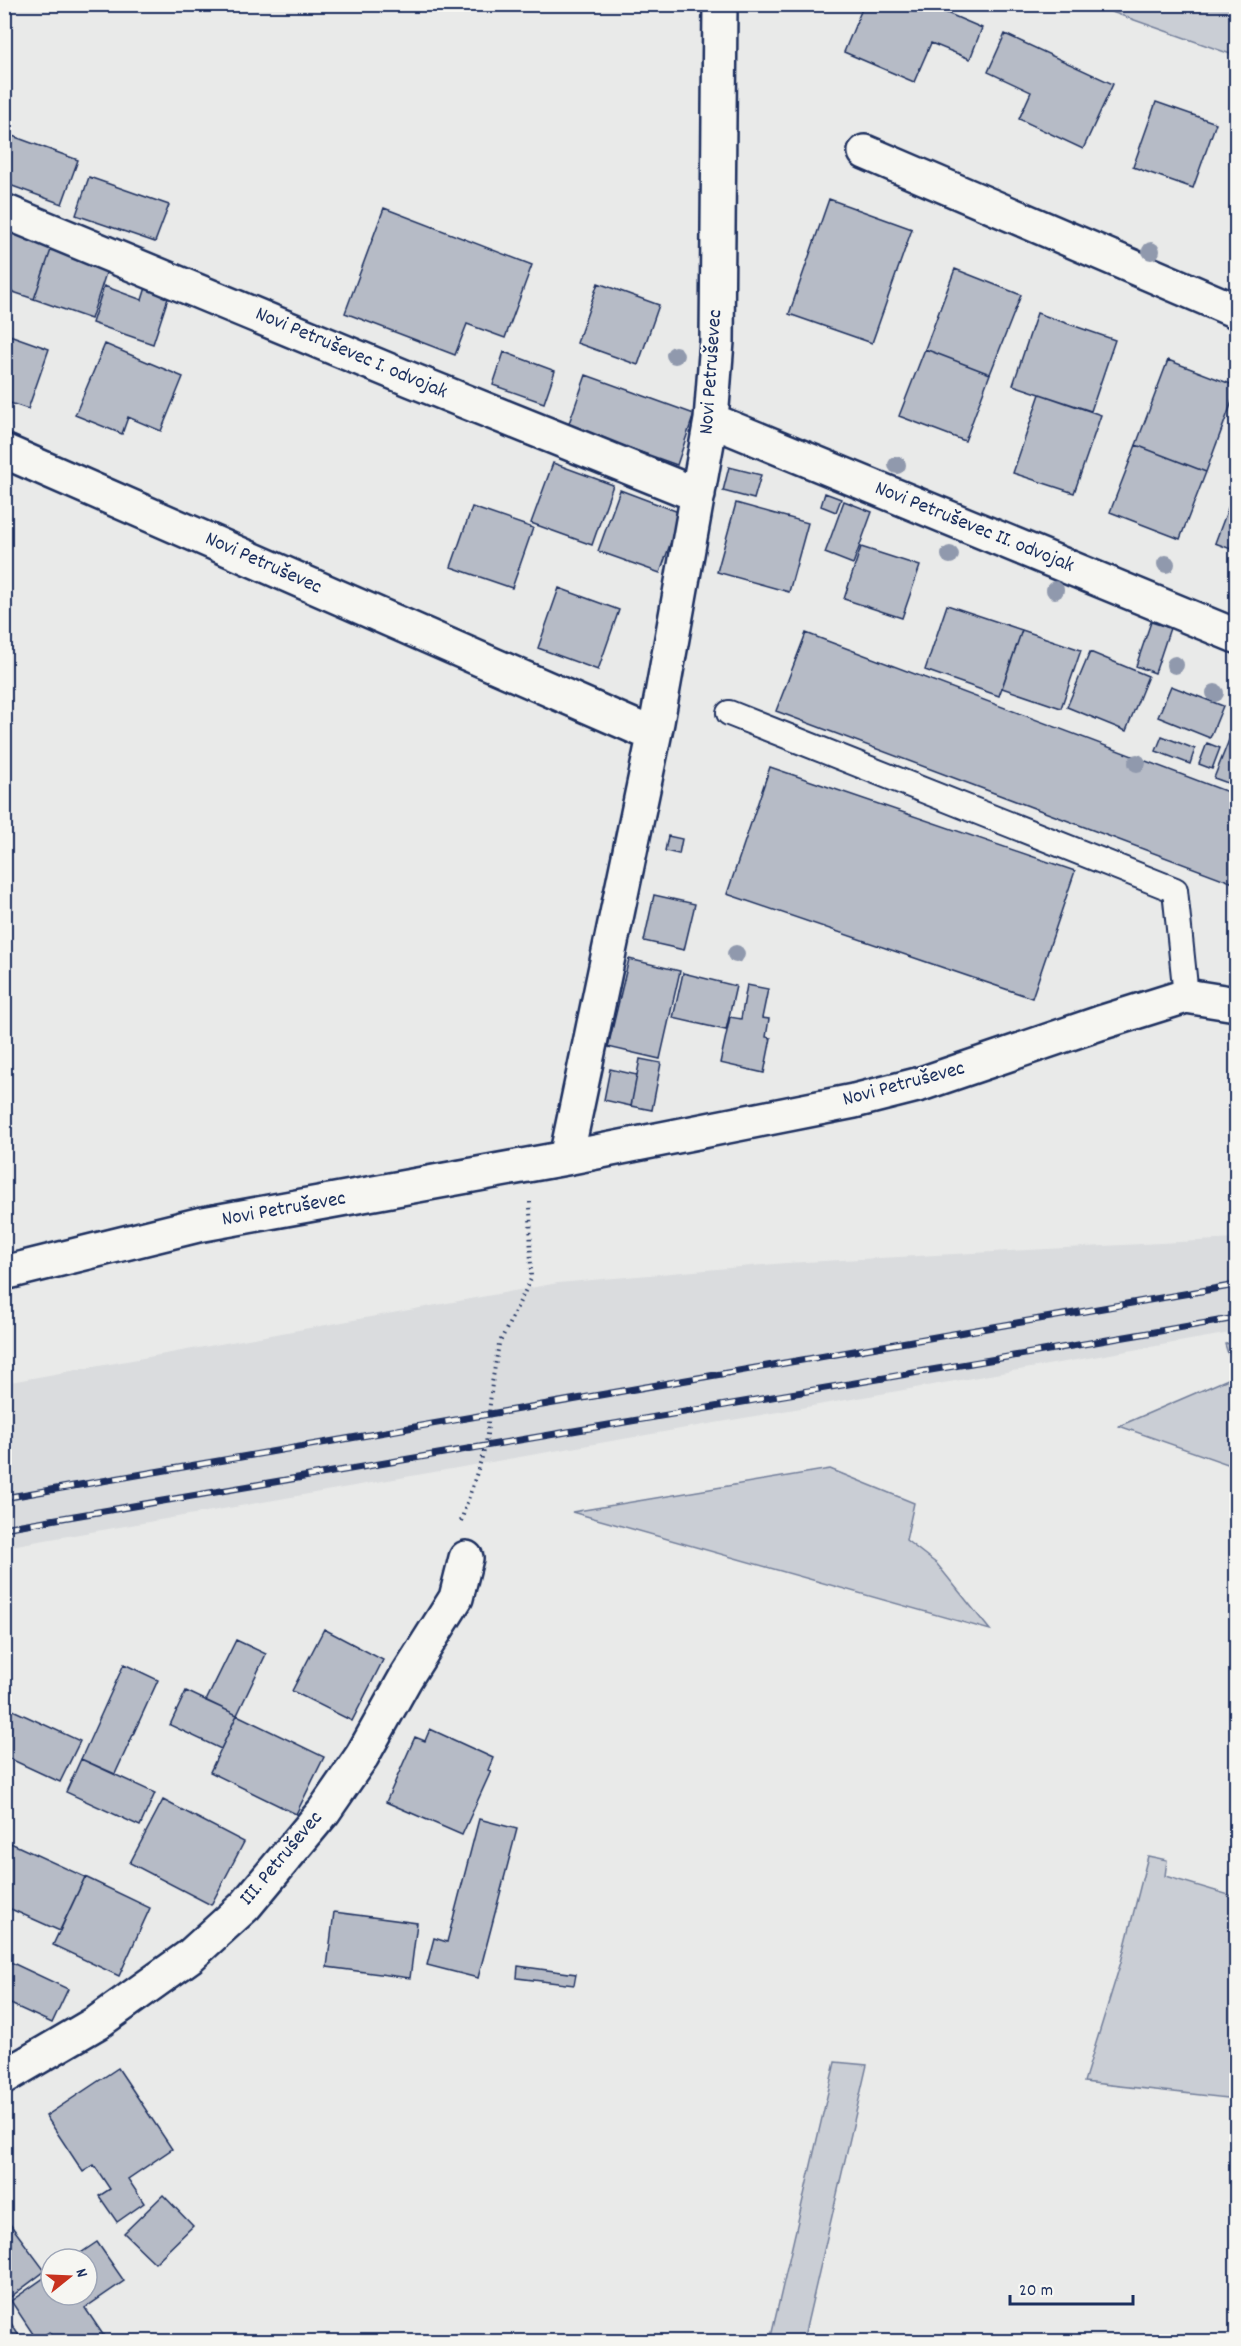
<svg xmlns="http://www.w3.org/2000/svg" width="1241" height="2346" font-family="Dekko,sans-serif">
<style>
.built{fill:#dadcde}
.green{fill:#caced5;stroke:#727e9a;stroke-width:1.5}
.building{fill:#b6bbc6;stroke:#1b2f5e;stroke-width:1.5}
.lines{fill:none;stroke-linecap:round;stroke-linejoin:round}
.lane-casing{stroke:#1b2f5e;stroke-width:28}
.street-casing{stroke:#1b2f5e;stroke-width:38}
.path{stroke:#1b2f5e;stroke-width:4;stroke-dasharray:1.5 4.5;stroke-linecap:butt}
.lane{stroke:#f6f6f2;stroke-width:24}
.street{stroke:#f6f6f2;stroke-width:33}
.rail-casing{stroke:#1b2f5e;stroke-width:7}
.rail{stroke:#f6f6f2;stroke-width:4.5;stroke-dasharray:14;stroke-linecap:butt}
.tree{fill:#9099ad}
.labels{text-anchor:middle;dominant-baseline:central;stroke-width:5;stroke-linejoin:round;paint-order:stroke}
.street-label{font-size:21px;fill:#1b2f5e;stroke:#f6f6f2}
</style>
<rect width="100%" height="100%" fill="#e9eae9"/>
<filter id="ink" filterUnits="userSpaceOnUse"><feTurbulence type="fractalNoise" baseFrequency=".0167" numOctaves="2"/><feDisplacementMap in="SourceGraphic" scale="12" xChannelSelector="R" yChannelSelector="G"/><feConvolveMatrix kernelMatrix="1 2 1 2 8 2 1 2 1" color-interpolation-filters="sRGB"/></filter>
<g filter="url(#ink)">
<!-- built -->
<path class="built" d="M1236 1239V1332L5 1547V1383L558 1283 786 1263Z"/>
<!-- green -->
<path class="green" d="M1092 5H1236V56Z
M1236 1342V1467L1119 1426 1235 1376 1225 1344Z
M830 1469 914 1503 906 1540 937 1564 990 1630 572 1512Z
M1148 1856 1167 1860 1165 1876 1236 1897V2099L1084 2082 1121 1962Z
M835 2062 867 2065 803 2341H770Z"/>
<!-- building -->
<path class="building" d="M864 4H926L982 28 970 59 931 43 914 82 844 52Z
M1005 34 1113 84 1083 149 1019 119 1031 92 988 72Z
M1156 102 1216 123 1193 188 1133 167Z
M7 134 78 160 62 204 4 183V140Z
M89 177 169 205 155 242 76 215Z
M829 199 912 229 872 343 789 314Z
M384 208 532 265 505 338 467 324 455 355 345 313Z
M4 231 52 247 34 299 4 289Z
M52 247 108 267 91 319 34 299Z
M955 269 1021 295 990 374 925 349Z
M598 283 659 305 638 365 577 343Z
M147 284 170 292 153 344 92 323 104 286 142 300Z
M1037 313 1115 340 1091 411 1013 385Z
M4 333 49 349 28 409 4 401Z
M105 344 183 377 161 431 128 417 122 434 75 415Z
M925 349 990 374 965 441 899 416Z
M504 352 555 371 544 403 493 385Z
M1168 360 1236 386V391L1206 472 1136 445Z
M586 375 694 414 677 465 568 426Z
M1040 394 1101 415 1074 493 1013 473Z
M1136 445 1206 472 1180 539 1110 512Z
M553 463 613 485 592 545 531 523Z
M729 467 761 475 754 499 723 491Z
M1236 487V551L1215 543Z
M620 490 681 513 660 573 598 551Z
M825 493 841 499 836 512 821 506Z
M844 501 872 512 853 564 825 553Z
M736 503 808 523 789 592 717 572Z
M472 507 533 528 512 588 451 567Z
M861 547 920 566 902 618 844 599Z
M559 588 619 610 598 670 538 648Z
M947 605 1022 630 999 696 925 670Z
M1151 622 1170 628 1155 673 1136 666Z
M1022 630 1081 650 1061 708 1002 688Z
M806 633 1236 795V884L776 711Z
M1090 652 1148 676 1126 731 1067 707Z
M1171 686 1223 706 1210 738 1158 717Z
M1162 736 1195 749 1190 764 1156 751Z
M1229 740 1236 743V786L1214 778Z
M1207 743 1220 748 1212 769 1199 764Z
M770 767 1075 871 1032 998 727 894Z
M668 836 682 839 679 854 665 851Z
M654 895 695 904 684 950 644 941Z
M629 959 680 971 660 1059 608 1047Z
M683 973 736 986 726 1030 673 1018Z
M747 985 768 989 762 1018 769 1019 766 1037 771 1038 764 1073 720 1063 730 1017 741 1019Z
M640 1059 661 1063 652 1110 631 1106Z
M610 1069 637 1075 631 1106 604 1100Z
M324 1629 383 1660 352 1721 292 1691Z
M236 1640 266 1654 237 1715 206 1701Z
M124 1664 158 1680 115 1774 81 1759Z
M186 1691 237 1715 221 1749 170 1725Z
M4 1706 80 1741 60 1782 4 1756Z
M237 1715 324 1757 296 1814 210 1772Z
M430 1729 493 1758 488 1770 491 1771 462 1835 386 1802 415 1737 425 1741Z
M81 1759 155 1793 140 1826 66 1792Z
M163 1800 244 1842 211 1905 130 1863Z
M479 1819 517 1829 478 1978 427 1965 434 1938 447 1942Z
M4 1840 85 1877 60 1931 4 1906Z
M85 1877 150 1908 119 1976 53 1945Z
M334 1912 417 1923 410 1978 327 1967Z
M4 1959 68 1989 52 2023 4 2001Z
M518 1966 576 1974 574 1985 517 1978Z
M118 2068 172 2149 128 2179 144 2203 117 2222 99 2196 110 2189 94 2165 83 2172 46 2116Z
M163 2195 193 2226 155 2263 124 2233Z
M4 2216 45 2271 4 2302Z
M97 2242 124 2281 85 2308 108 2342H56L49 2332 37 2340 11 2301 51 2273V2295H87V2259H72Z
M5 2314 23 2342H4Z"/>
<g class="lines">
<defs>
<path id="lane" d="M729 713 1175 890 1186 996"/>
<path id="street" d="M865 152 1236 311
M4 211 412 380 698 495
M711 420 1236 636
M4 451 654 735
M566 1158 657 722 711 420 717 341 720 4
M4 1273 198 1225 566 1158 854 1101 921 1084 1100 1023 1186 996 1236 1004
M4 2077 98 2022 190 1956 245 1906 324 1811 362 1756 405 1679 456 1598 466 1558"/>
</defs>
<!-- lane casing -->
<use href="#lane" class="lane-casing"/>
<!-- street casing -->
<use href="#street" class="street-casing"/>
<!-- path -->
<path class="path" d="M461 1521 486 1445 492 1383 499 1344 531 1279 530 1202"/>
<!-- lane -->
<use href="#lane" class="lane"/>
<!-- street -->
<use href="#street" class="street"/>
<defs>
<path id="rail" d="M4 1498 1236 1285
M4 1528 1236 1318"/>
</defs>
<!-- rail casing -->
<use href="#rail" class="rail-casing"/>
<!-- rail -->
<use href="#rail" class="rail"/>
</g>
<!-- trees -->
<g class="tree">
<circle cx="1151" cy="251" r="9"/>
<circle cx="675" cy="355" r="9"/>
<circle cx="897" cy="465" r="9"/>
<circle cx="950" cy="555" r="9"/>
<circle cx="1166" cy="564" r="9"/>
<circle cx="1055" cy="590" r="9"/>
<circle cx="1175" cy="665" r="9"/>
<circle cx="1215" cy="693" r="9"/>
<circle cx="1137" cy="763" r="9"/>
<circle cx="736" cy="954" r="9"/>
</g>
</g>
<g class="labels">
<!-- street labels -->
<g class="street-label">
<text transform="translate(351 354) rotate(23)">Novi Petruševec I. odvojak</text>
<text transform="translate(712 372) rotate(-86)">Novi Petruševec</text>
<text transform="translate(974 528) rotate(22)">Novi Petruševec II. odvojak</text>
<text transform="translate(263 564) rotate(24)">Novi Petruševec</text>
<text transform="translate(904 1085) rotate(-15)">Novi Petruševec</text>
<text transform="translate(284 1210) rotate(-10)">Novi Petruševec</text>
<text transform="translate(282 1859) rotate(-50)">III. Petruševec</text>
</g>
</g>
<!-- margin -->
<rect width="1241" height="2346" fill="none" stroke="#f6f6f2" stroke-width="24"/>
<rect x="12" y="12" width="1217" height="2322" fill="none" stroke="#1b2f5e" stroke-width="2" filter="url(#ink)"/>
<!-- north arrow -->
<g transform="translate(69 2277) rotate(72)"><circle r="28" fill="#f6f6f2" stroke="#9ea6b7" stroke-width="1.5"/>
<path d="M0-4.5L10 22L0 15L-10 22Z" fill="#c8321e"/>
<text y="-9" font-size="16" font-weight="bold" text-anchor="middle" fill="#1b2f5e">N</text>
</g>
<!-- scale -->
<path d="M1010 2295v9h123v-9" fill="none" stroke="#1b2f5e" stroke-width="3"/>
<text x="1019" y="2295" font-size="18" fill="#1b2f5e" stroke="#f6f6f2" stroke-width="4.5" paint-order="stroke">20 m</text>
</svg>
